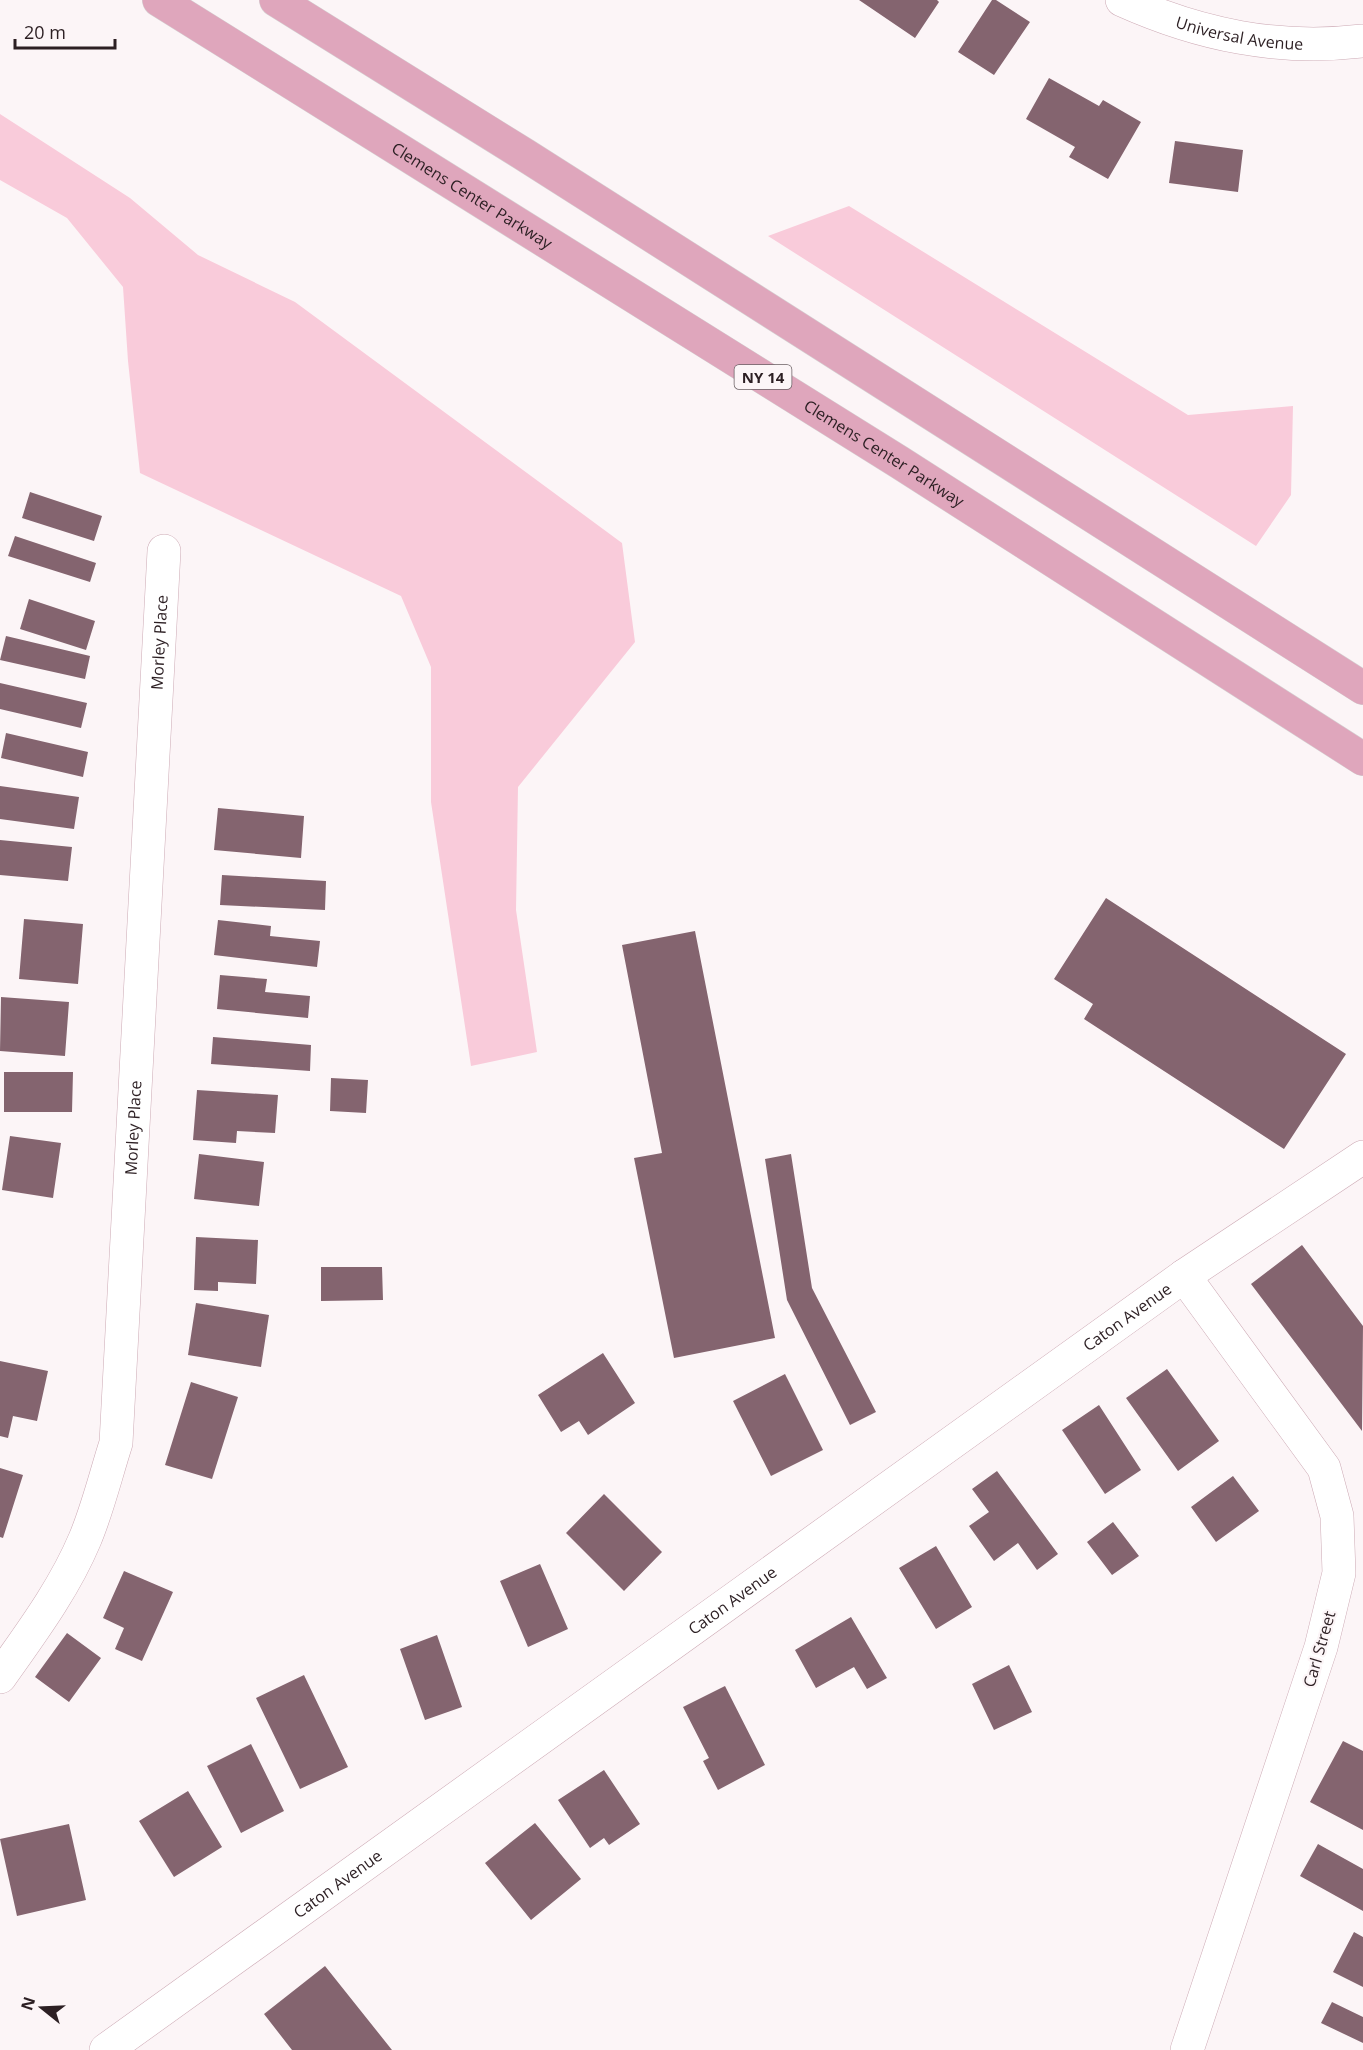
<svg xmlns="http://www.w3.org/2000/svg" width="1363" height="2050" font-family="'Open Sans',sans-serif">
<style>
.green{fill:#f9cbda}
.building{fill:#84646f}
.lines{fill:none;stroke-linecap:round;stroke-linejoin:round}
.street-casing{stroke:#cdaab5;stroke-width:34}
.primary-casing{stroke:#d5d2d3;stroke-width:34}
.street{stroke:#fff;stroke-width:33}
.primary{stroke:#dfa6bc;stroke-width:33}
.labels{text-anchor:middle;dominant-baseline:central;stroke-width:4.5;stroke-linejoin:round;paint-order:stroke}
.shield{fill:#fcf5f7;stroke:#6a5f63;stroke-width:1.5}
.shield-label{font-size:15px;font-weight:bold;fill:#2c1f23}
.street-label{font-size:16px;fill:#2c1f23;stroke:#fcf5f7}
</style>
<rect width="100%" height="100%" fill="#fcf5f7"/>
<!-- green -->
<path class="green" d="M0 114 130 198 198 255 295 302 622 543 635 642 518 787 516 910 537 1052 471 1066 431 802V667L401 596 140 473 128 361 123 287 67 218 0 180Z
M849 206 1188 415 1293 406 1291 495 1256 546 768 236Z"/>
<!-- building -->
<path class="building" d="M859 0H937L939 2 915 38Z
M992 0H996L1030 22 994 75 958 52Z
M1049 78 1099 106 1103 100 1141 122 1108 179 1069 157 1075 147 1026 119Z
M1175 141 1243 150 1238 192 1169 183Z
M30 492 102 516 94 541 22 518Z
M15 536 96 563 90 582 8 556Z
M29 599 95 621 86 650 20 629Z
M6 636 90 656 85 679 0 660Z
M0 683 87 703 81 728 0 709Z
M6 733 88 752 83 777 1 758Z
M0 786 79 797 74 829 0 819Z
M218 808 304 816 301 858 214 850Z
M0 840 72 847 68 881 0 875Z
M222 875 326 881 325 910 220 905Z
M1106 898 1346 1054 1284 1149 1084 1019 1093 1004 1054 979Z
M24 919 83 924 78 984 19 979Z
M218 920 271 926 270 936 320 941 317 967 214 955Z
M695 931 775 1338 674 1358 634 1158 662 1153 622 945Z
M220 975 267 979 265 992 310 996 308 1018 217 1009Z
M1 997 69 1002 65 1056 0 1051Z
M213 1037 311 1045 310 1071 211 1064Z
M4 1072H73L72 1112H4Z
M331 1078 368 1080 366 1113 330 1111Z
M197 1090 278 1095 275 1133 237 1131 236 1143 193 1140Z
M10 1136 61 1143 53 1198 2 1190Z
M199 1154 264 1162 259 1206 194 1199Z
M791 1154 812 1288 876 1412 850 1425 787 1300 765 1159Z
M196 1237 258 1240 256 1284 218 1282V1291L194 1290Z
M1302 1245 1363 1326 1362 1431 1251 1284Z
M321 1267H382L383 1300 321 1301Z
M196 1303 269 1315 261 1367 188 1355Z
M603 1353 635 1403 588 1435 579 1421 561 1432 538 1395Z
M0 1361 48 1371 37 1421 13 1416 8 1438 0 1436Z
M1167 1369 1219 1441 1178 1471 1126 1398Z
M785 1374 823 1450 771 1476 733 1401Z
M191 1382 238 1397 212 1479 165 1465Z
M1099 1405 1141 1470 1105 1494 1062 1430Z
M0 1468 23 1475 3 1538 0 1537Z
M997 1471 1058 1554 1037 1570 1018 1543 994 1561 969 1526 989 1512 972 1489Z
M1233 1476 1259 1511 1216 1542 1191 1507Z
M604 1494 662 1552 624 1591 566 1533Z
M1113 1522 1139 1556 1112 1575 1087 1542Z
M936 1546 972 1607 936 1629 899 1568Z
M540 1564 568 1629 528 1647 500 1581Z
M124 1571 173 1592 142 1661 115 1649 124 1628 103 1618Z
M851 1617 887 1678 867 1689 854 1667 816 1688 795 1650Z
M67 1633 101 1658 69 1702 35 1677Z
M437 1635 462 1707 425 1720 400 1649Z
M1009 1665 1032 1712 994 1730 972 1684Z
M304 1675 348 1767 300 1789 256 1698Z
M725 1686 765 1765 718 1790 703 1761 709 1758 683 1707Z
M1343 1741 1363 1751V1830L1310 1802Z
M251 1744 284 1811 241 1833 207 1766Z
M604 1770 640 1824 609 1845 604 1838 590 1848 558 1800Z
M188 1791 222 1847 174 1877 139 1821Z
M535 1823 581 1879 531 1920 485 1863Z
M69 1824 86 1900 17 1916 0 1839Z
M1318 1844 1363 1869V1911L1300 1876Z
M1354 1932 1363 1937V1987L1333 1972Z
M325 1966 392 2050H292L264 2014Z
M1332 2002 1363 2017V2043L1321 2023Z"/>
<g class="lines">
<defs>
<g id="street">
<path id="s1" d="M1122 0C1200 35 1278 51 1363 41"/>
<path d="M1184 1276 1324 1468 1337 1516 1339 1573 1321 1647 1187 2050"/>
<path id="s2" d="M0 1677C31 1633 64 1589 85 1539 98 1508 106 1474 116 1443L164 551"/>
<path id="s3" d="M106 2050 1184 1276 1363 1157"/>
</g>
<g id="primary">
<path id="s4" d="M159 0 899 462 1363 759"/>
<path d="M276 0 525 155 1363 688"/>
</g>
</defs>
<!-- street casing -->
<use href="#street" class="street-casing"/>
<!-- primary casing -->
<use href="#primary" class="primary-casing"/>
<!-- street -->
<use href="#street" class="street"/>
<!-- primary -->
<use href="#primary" class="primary"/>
</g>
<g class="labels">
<!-- shield labels -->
<rect class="shield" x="734.5" y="365" width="57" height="24" rx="4.5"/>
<g class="shield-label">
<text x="763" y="377">NY 14</text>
</g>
<!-- street labels -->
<g class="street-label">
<text stroke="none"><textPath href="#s1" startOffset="123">Universal Avenue</textPath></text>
<text stroke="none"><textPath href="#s4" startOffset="369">Clemens Center Parkway</textPath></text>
<text stroke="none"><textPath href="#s4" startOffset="855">Clemens Center Parkway</textPath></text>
<text stroke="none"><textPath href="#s2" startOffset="1065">Morley Place</textPath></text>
<text stroke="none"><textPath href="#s2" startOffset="579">Morley Place</textPath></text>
<text stroke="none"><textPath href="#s3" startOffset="1257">Caton Avenue</textPath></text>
<text stroke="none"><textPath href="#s3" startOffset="771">Caton Avenue</textPath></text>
<text transform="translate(1319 1649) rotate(-74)">Carl Street</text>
<text stroke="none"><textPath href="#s3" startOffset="285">Caton Avenue</textPath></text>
</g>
</g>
<!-- north arrow -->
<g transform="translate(42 2008) rotate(288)" stroke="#fcf5f7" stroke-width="4.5" paint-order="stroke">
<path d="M0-4.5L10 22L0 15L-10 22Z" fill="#2c1f23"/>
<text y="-9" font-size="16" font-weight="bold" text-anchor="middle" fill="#2c1f23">N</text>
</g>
<!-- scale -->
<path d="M15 39v9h100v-9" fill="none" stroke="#2c1f23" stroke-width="3"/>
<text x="24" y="39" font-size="18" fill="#2c1f23" stroke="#fcf5f7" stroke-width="4.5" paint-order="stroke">20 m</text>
</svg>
